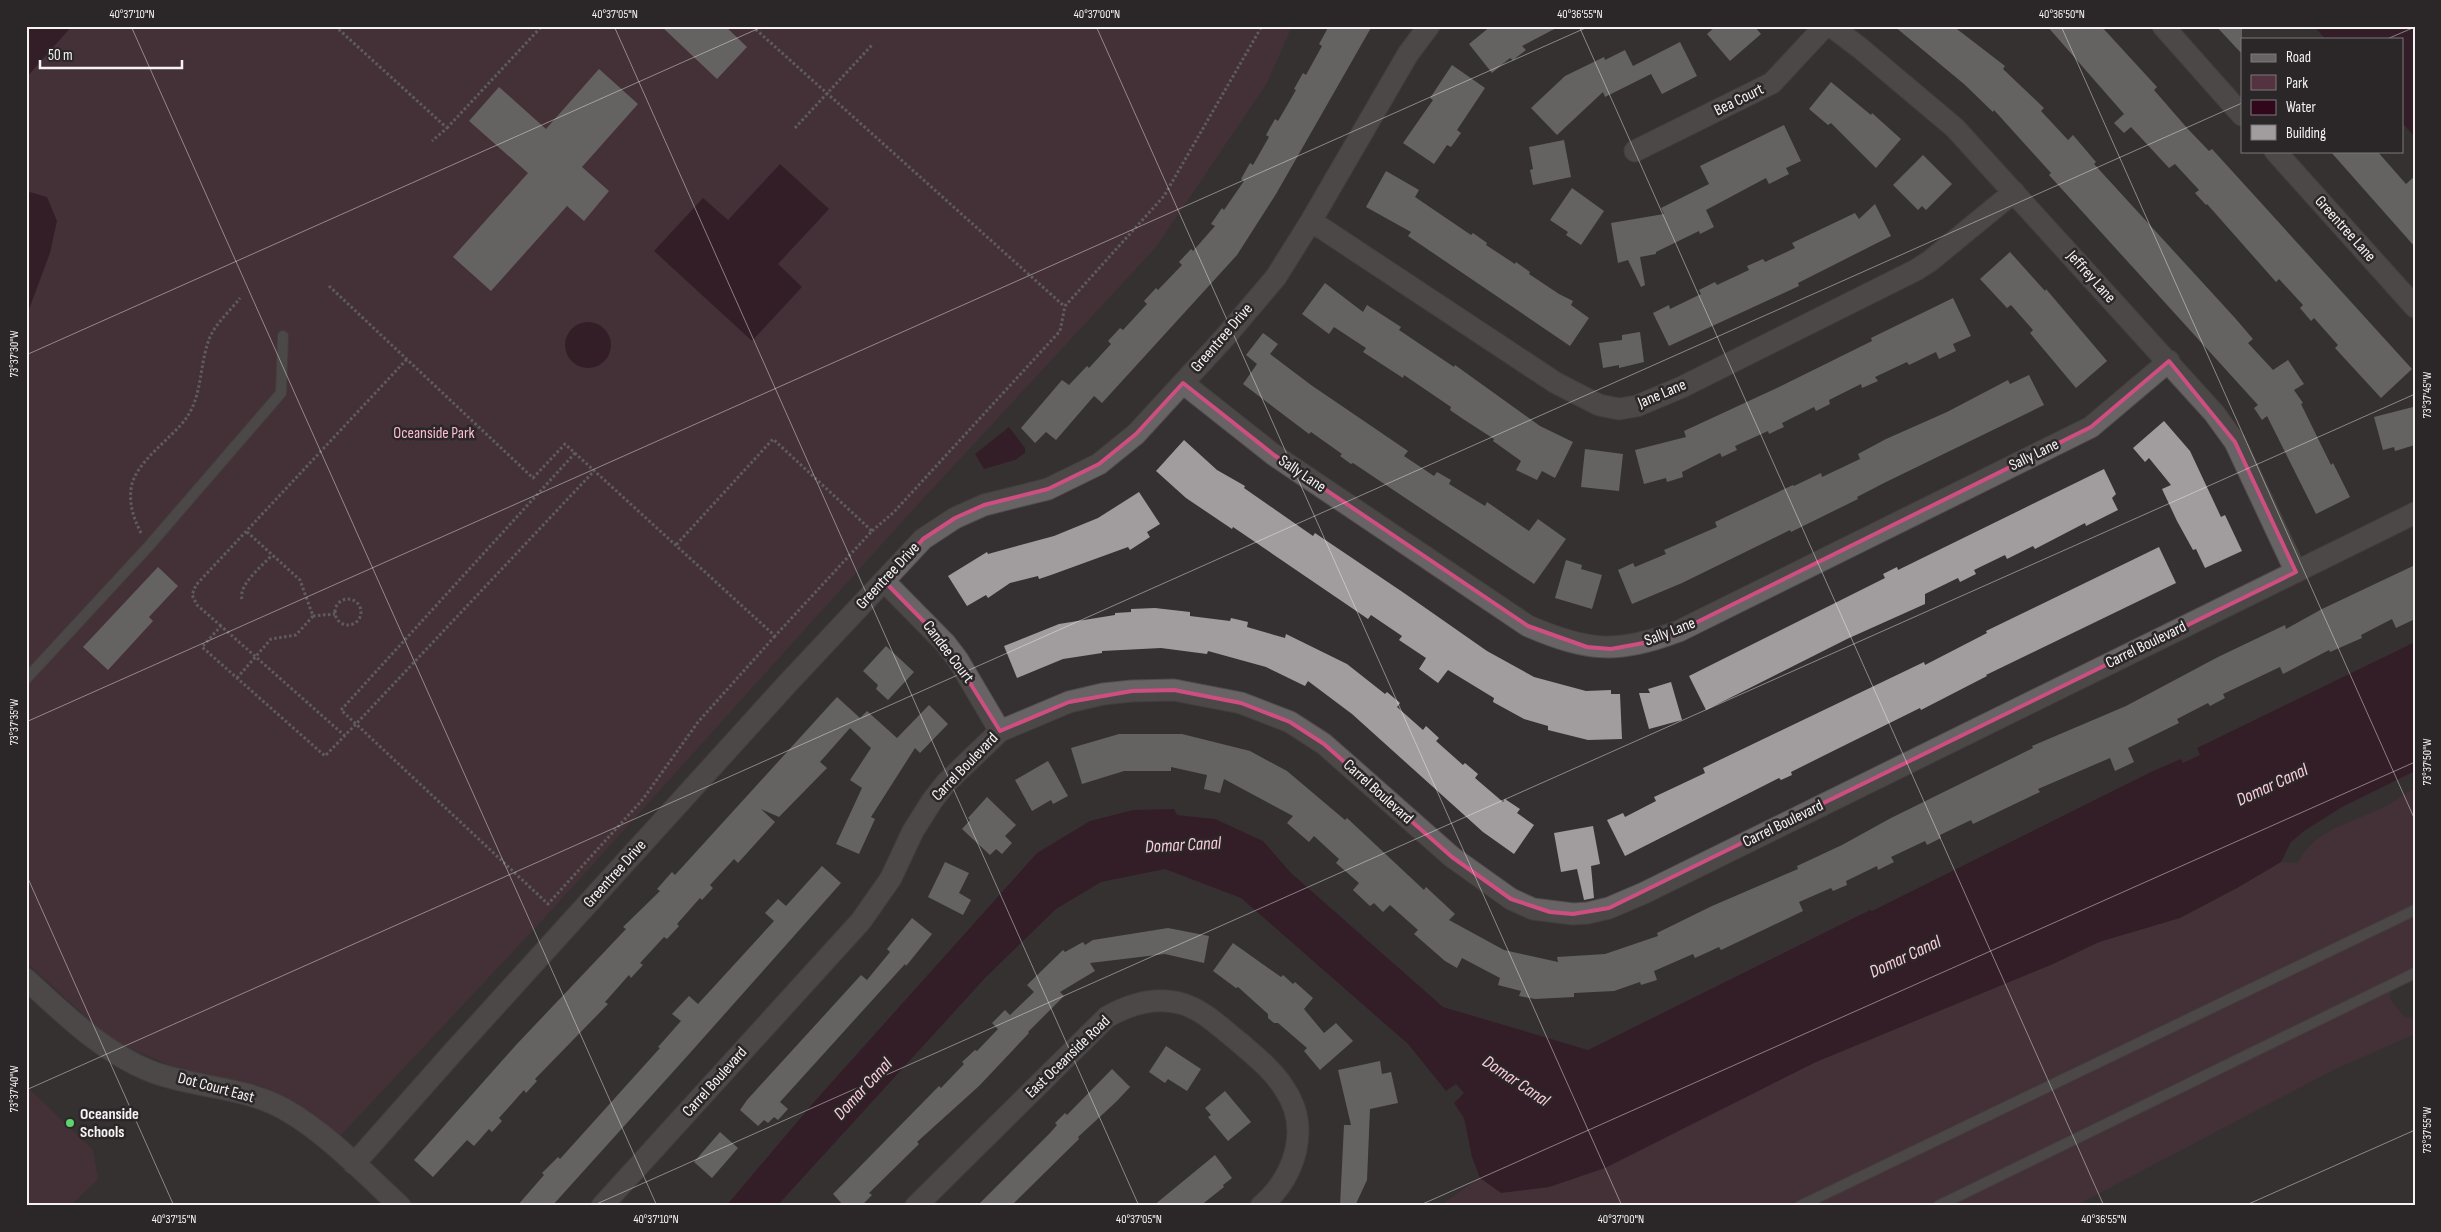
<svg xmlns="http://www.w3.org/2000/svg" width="2441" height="1232" font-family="'Sofia Sans Condensed',sans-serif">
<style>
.green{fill:#55323f}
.water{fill:#31081b}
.building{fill:#a19d9e}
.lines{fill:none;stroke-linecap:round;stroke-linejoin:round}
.lane-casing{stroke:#504d4e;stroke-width:12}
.street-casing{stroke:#504d4e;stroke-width:23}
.path{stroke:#939091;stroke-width:3;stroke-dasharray:2.5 2.5;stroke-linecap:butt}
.lane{stroke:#686465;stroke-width:10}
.street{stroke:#686465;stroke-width:21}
.marked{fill:none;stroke:#ce4e81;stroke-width:4;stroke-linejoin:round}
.ticks{fill:none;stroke:#f4f2f3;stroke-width:1;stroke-opacity:0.45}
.poi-dot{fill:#5cd56d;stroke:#2b2728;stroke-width:2}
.labels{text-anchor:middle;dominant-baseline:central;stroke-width:5;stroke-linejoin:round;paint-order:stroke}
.street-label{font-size:16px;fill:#f4f2f3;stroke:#2b2728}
.park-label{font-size:16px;fill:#fcbcd2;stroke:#2b2728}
.poi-label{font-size:16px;font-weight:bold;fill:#f4f2f3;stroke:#2b2728;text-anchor:start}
.water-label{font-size:18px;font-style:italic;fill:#fdccdc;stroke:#2b2728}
.neatline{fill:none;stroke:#f4f2f3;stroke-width:2}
.ticks-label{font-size:12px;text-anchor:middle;fill:#f4f2f3}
</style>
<rect width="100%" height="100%" fill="#353132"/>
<!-- green -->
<path class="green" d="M62 26H1292L1267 83 1156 247 908 515 548 914 340 1136 264 1087 177 1068 112 1041 26 962V317L42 275 37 194 26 191V78Z
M2415 788V971L2391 989 2390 999 2404 1017 2415 1019V1034L2335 1069 2075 1206H1439L1480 1178 1501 1192 1549 1187 1605 1168 1816 1062 2053 964 2099 942 2180 918 2237 888 2281 862 2298 863C2313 829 2358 821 2388 805 2397 800 2406 793 2415 788Z
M26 1086 93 1150 98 1179 70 1206H26Z"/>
<!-- water -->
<path class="water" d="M26 26H72L26 78Z
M2314 26H2415V137L2402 123V39H2325Z
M780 164 829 209 778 264 802 287 752 341 654 251 703 198 728 220Z
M26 191 47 197 57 221 50 253 26 317Z
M565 345a23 23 0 1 1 46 0a23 23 0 1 1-46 0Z
M1009 427 1025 448V453L1015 460 984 469 975 454Z
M2415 642V771L2342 807 2304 831 2291 842 2281 862 2237 888 2180 918 2099 942 2053 964 1816 1062 1605 1168 1549 1187 1501 1193 1480 1178 1472 1157 1464 1118 1454 1103 1464 1093 1456 1084 1446 1091 1408 1044 1241 898 1165 869 1101 882 1056 909 986 977 777 1206H726L814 1102 1037 853 1090 821 1133 810 1174 809 1177 815 1215 819 1263 841 1291 873 1443 1007 1588 1050 1870 910 1872 911 2151 772 2181 759 2183 763 2200 755 2197 748Z"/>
<!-- building -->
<path class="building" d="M661 26H725L747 47 717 79Z
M1329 26H1372L1276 194 1237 255 1102 403 1094 396 1056 440 1046 432 1035 443 1021 428 1062 380 1069 385 1087 366 1089 368 1111 344 1108 341 1120 328 1123 330 1147 304 1144 301 1156 288 1158 290 1182 265 1179 262 1191 249 1193 251 1215 226 1211 224 1222 208 1224 210 1244 181 1241 179 1250 163 1253 165 1269 137 1266 135 1275 119 1278 121 1296 90 1294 89 1303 73 1306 75 1322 46 1319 44Z
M1491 26H1560L1522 46 1526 50 1513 60 1510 58 1492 73 1469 44Z
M1716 26H1754L1761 34 1730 61 1707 34Z
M1894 26H1953L2005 66 2003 69 2044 108 2041 111 2068 140 2073 135 2096 162 2094 164 2235 318 2253 339 2248 343 2273 370 2288 360 2304 384 2294 390 2303 403 2301 404 2331 465 2333 463 2350 497 2316 514 2267 416 2262 420 2254 408 2258 405 2049 175 2051 173 1994 110 1993 112 1964 84Z
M2047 26H2101L2157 87 2154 90 2187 128 2209 151 2212 149 2412 369 2381 398 2335 348 2338 345 2314 318 2311 321 2300 308 2303 305 2279 279 2276 282 2207 204 2206 205 2195 193 2199 190 2175 164 2169 168 2131 127 2124 133 2114 123 2124 114Z
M2216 26H2242V54Z
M1680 42 1697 76 1662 94 1651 74 1605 97 1603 92 1557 135 1531 108 1565 76 1604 57 1605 60 1625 50 1633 66Z
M1452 65 1485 88 1457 130 1461 133 1451 147 1447 145 1434 164 1403 143 1433 100 1430 98Z
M599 69 638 104 582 167 609 191 584 221 567 206 491 291 453 257 528 173 469 121 499 87 546 129Z
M1831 82 1871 115 1872 113 1901 139 1876 168 1831 123 1828 125 1809 109Z
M1784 125 1801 161 1786 168 1789 174 1769 184 1766 178 1706 210 1714 227 1700 234 1699 231 1656 252V254L1640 257 1645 285 1641 287 1628 260 1618 263 1611 223 1664 214 1661 208 1709 184 1700 166Z
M1564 140 1571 177 1533 185 1530 170 1533 169 1529 147Z
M2330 151H2377L2406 184 2415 176V247Z
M1923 155 1952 184 1926 210 1922 206 1918 210 1893 185Z
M1386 171 1419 190 1415 197 1471 235 1473 233 1487 243 1486 245 1515 264 1516 262 1530 272 1529 274 1559 294 1573 301 1571 305 1589 318 1570 346 1408 236 1411 232 1366 207Z
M1572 188 1604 211 1581 245 1566 235 1568 232 1550 220Z
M1875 204 1891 236 1798 283 1799 286 1669 346 1653 313 1669 305 1670 309 1701 294 1699 290 1715 282 1717 285 1749 270 1747 266 1763 259 1765 262 1795 248 1792 243 1855 213 1859 219Z
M2010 252 2045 291 2046 289 2107 361 2076 388 2030 333 2033 330 2011 305 2007 308 1980 279Z
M1325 283 1363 312 1367 305 1401 327 1399 330 1454 367 1455 365 1540 426 1573 442 1555 478 1542 471 1537 480 1516 470 1521 461 1493 441 1494 439 1463 419 1450 410 1451 407 1404 375 1403 378 1363 352 1366 348 1334 327 1329 334 1302 314Z
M1953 298 1971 336 1953 344 1956 351 1939 359 1936 352 1909 365 1907 362 1875 377 1878 381 1862 388 1861 384 1829 400 1830 404 1816 411 1814 407 1782 423 1784 427 1769 434 1768 431 1735 446 1737 450 1722 457 1720 453 1682 472 1683 477 1667 482 1666 478 1644 484 1635 450 1686 437 1684 431 1779 387 1872 341 1871 338Z
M1640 332 1644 362 1619 368V365L1603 368 1599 343 1622 340V335Z
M1263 333 1278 344 1270 354 1311 385 1408 451 1404 456 1434 476 1437 472 1451 480 1449 484 1485 506 1487 502 1529 531 1538 519 1566 539 1534 584 1353 463 1351 464 1340 456 1342 454 1311 432 1309 434 1243 384 1257 364 1246 355Z
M2029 375 2044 405 1884 483 1857 497 1858 499 1791 532 1790 530 1682 583 1632 604 1618 570 1633 563 1635 567 1666 554 1664 550 1717 527 1715 522 1793 485 1794 486 1821 473 1822 477 1860 459 1858 454 1886 439 1947 412 2008 380 2010 384Z
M2413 407 2415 415V445L2395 451 2394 447 2383 450 2374 417Z
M2164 421 2190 451 2221 517 2225 515 2242 551 2205 568 2196 549 2193 550 2177 521 2162 489 2171 485 2149 458 2145 462 2133 448Z
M1184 440 1217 470 1245 486 1244 488 1313 536 1315 533 1404 593 1487 651 1534 677 1586 691 1611 690V694H1620L1622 739 1588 740 1548 730V726L1524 719 1493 702 1494 698 1448 670 1438 683 1419 669 1426 658 1399 640 1402 636 1371 615 1368 619 1233 527 1232 529 1186 498 1156 471Z
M1585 449 1623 454 1619 491 1581 487Z
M2104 469 2116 494 2112 498 2118 510 2086 526 2085 523 2035 549 2033 546 2007 559 2005 555 1974 570 1976 574 1960 582 1958 578 1925 594V604L1847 639 1706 710 1689 676 1885 578 1883 574 1897 567 1898 570Z
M1139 492 1160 524 1147 532 1150 537 1130 550 1128 547 1051 575 1039 579 1038 576 1010 583 988 598 986 595 967 606 948 576 987 552 988 554 1054 536 1098 518Z
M2159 547 2176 583 1986 675 1987 676 1921 710 1920 708 1827 754 1791 772 1792 775 1781 780 1779 778 1625 856 1607 820 1623 813 1625 817 1656 801 1654 797 1705 773 1703 768 1924 662 1925 665 1987 633 1986 631Z
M1566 560 1582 565 1581 569 1602 575 1592 609 1555 598Z
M2415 565V619L2396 628 2392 619 2361 635 2362 638 2330 652 2329 650 2283 674 2280 667 2223 694 2225 698 2210 706 2208 703 2177 719 2179 723 2128 748 2134 762 2115 771 2110 758 2038 789 2040 792 1973 824 1971 820 1940 835 1941 838 1927 845 1925 841 1891 857 1894 862 1878 870 1877 866 1846 881 1847 885 1833 891 1831 888 1799 902 1803 911 1740 941 1721 950 1719 947 1695 958 1693 954 1654 971 1657 980 1641 985 1640 982 1614 991 1574 993V997L1535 999 1519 996 1521 991 1498 985 1500 978 1462 958 1457 968 1445 961 1414 934 1418 930 1390 905 1383 912 1374 903 1370 906 1353 890 1359 883 1336 863 1339 859 1314 836 1309 842 1287 823 1293 816 1224 779 1220 793 1204 789 1207 775 1171 767V771H1124L1082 784 1071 748 1119 734H1182L1250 751 1287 771 1345 820 1347 818 1424 890 1426 887 1455 914 1449 920 1504 950 1558 962 1557 957 1605 954 1658 936 1657 933 1712 906 1798 869 1797 866 1842 845 1891 818 2033 748 2032 746 2126 706 2218 657 2285 625 2286 629 2322 609Z
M158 567 178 586 149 617 153 621 108 670 83 647Z
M1155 608 1190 612V616L1230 621 1231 618 1248 622 1247 627 1285 638 1286 634 1347 664 1385 694 1387 692 1400 703 1397 707 1423 730 1426 726 1439 738 1436 741 1463 765 1465 763 1478 774 1475 778 1503 802 1505 799 1520 809 1517 813 1534 825 1514 854 1483 832 1352 714 1308 681 1305 686 1266 667 1208 651 1207 654 1161 648 1102 651V653L1063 659 1017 678 1004 646 1059 624 1115 615V613L1131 612V609Z
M886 646 914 672 888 700 876 689 878 685 863 671Z
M1671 682 1682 720 1649 729 1639 693H1650L1648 689Z
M837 697 860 718 867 711 897 738 929 705 948 724 920 753 915 748 871 817 875 819 859 854 836 844 862 788 850 780 871 748 850 728 820 762 827 768 779 817 761 809 775 822 738 863 734 859 710 885 713 888 702 900 700 898 677 924 679 926 667 939 664 937 640 963 643 965 631 978 629 975 605 1002 608 1004 535 1079 537 1081 526 1093 524 1090 499 1118 502 1121 492 1132 489 1129 474 1146 467 1140 433 1177 414 1160 421 1152 516 1045 626 929 623 927 660 891 657 889 672 872 675 875Z
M1048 761 1068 796 1053 804 1051 800 1032 811 1015 780Z
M987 797 1016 825 1005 836 1012 843 1002 854 996 849 990 855 962 829 970 820 968 818Z
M1593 826 1600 864 1591 866 1594 898 1584 900 1577 869 1561 872 1554 833Z
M945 862 969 873 959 893 971 900 963 915 928 897Z
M822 866 841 883 690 1053 552 1206H517L544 1175 542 1173 558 1157 560 1159 660 1048 658 1047 681 1021 672 1014 689 996 698 1004 774 921 765 913 778 899 786 906Z
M912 918 932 934 906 966 905 964 780 1102 788 1109 778 1120 774 1117 768 1123 764 1120 758 1126 740 1110 747 1100 861 975 867 980 890 952 887 949Z
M1168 928 1209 936 1204 963 1165 954 1090 963 1095 971 1060 992 1064 996 1028 1032 1029 1033 979 1086 917 1142 919 1144 869 1193 872 1195 861 1206H844L833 1194 939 1086 941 1088 964 1064 962 1062 975 1050 977 1051 998 1029 992 1023 1005 1010 1010 1015 1034 992 1027 985 1063 950 1065 952 1083 942 1085 945 1093 940Z
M1233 943 1281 977 1283 975 1293 984 1295 982 1313 998 1304 1009 1324 1033 1336 1023 1353 1041 1320 1070 1304 1051 1307 1048 1278 1023H1274L1268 1018V1014L1238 987 1236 988 1213 971Z
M1166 1046 1201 1069 1187 1091 1168 1079 1165 1083 1149 1072Z
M1380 1061 1382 1074 1391 1072 1398 1103 1370 1109 1367 1180 1355 1206H1340L1344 1125H1351L1338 1070Z
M1112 1069 1130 1087 1117 1101 1078 1137 1079 1139 1011 1206H977L1050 1133 1057 1125 1055 1123 1065 1113 1067 1115Z
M1225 1091 1251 1122 1228 1141 1208 1117 1211 1115 1205 1108Z
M720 1132 738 1148 712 1178 694 1162Z
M1215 1155 1232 1178 1223 1185 1224 1187 1200 1206H1153Z"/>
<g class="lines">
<defs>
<path id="lane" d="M26 679 148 547 281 393 283 336
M1800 1206 2415 910
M1938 1206 2415 973"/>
<path id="street" d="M1831 26 1860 48 1955 128 2214 413 2235 442 2296 572
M2163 26 2242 115
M1635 151 1772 83 1825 26
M2275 151 2415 307
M1311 221 1556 383 1599 405 1619 409 1637 406 1682 387 1916 270 1930 261 2014 192
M1183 383 1274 455 1528 626C1589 652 1617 654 1679 631L2091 427 2169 361
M885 582 945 643 958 660 1000 731
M26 979C63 1013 102 1052 150 1071 193 1088 243 1086 284 1109 327 1133 364 1173 400 1206
M354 1164 455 1050 788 683 923 539 955 518 984 505 1048 489 1099 464 1136 434 1226 336 1276 277 1311 221 1408 54 1429 26
M602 1206 861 921 891 878 913 831 932 801 946 783 1000 731 1069 702 1103 694 1132 691 1174 690 1241 703 1290 722 1324 744 1452 857 1511 899 1533 909 1573 914 1588 913 1609 908 1644 893 2415 513
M916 1206 1107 1017C1130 1004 1156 996 1183 1004 1205 1011 1221 1028 1239 1042 1255 1056 1273 1070 1284 1088 1311 1127 1296 1176 1261 1206"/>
</defs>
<!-- lane casing -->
<use href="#lane" class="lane-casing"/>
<!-- street casing -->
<use href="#street" class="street-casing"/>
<!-- path -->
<path class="path" d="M335 26 447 128 432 141
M752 26 1064 306
M447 128 542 26
M795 128 872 45
M329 286 533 478 565 444 775 636 872 531 773 439 676 545
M575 453 341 710 356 724 594 471
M872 531 894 512 1060 331 1065 306 1164 196 1262 26
M141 533C134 519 129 505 131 489 134 462 172 439 187 417 203 393 199 364 210 337 216 323 231 310 240 298
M242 599C238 585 263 565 272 555
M335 612a13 13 0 1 1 26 0a13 13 0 1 1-26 0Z
M313 616 335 614
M221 626 197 605 192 595 196 585 407 359
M237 678 271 639 296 635 313 616 300 580 246 531
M345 736 221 626 202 647 325 756 356 724 548 904 643 799 698 722 775 636"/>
<!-- lane -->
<use href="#lane" class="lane"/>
<!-- street -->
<use href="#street" class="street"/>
</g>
<!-- marked area -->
<path d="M0 0H2441V1232H0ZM2169 361 2235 442 2296 572 1609 908 1573 914 1550 912 1511 899 1452 857 1324 744 1290 722 1241 703 1174 690 1132 691 1069 702 1000 731 945 643 885 582 923 539 955 518 984 505 1048 489 1099 464 1136 434 1183 383 1274 455 1528 626 1587 647 1611 649 1649 642 1679 631 2091 427Z" fill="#353132" fill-opacity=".55" fill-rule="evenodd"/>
<path class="marked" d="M2169 361 2235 442 2296 572 1609 908 1573 914 1550 912 1511 899 1452 857 1324 744 1290 722 1241 703 1174 690 1132 691 1069 702 1000 731 945 643 885 582 923 539 955 518 984 505 1048 489 1099 464 1136 434 1183 383 1274 455 1528 626 1587 647 1611 649 1649 642 1679 631 2091 427Z"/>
<!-- ticks -->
<path class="ticks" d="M131 26 657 1206M614 26 1139 1206M1096 26 1622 1206M1579 26 2104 1206M2061 26 2415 820M2387 39 2415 27M26 355 764 26M26 722 1590 26M26 874 174 1206M26 1090 2242 103M592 1206 2415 394M1418 1206 2415 762M2244 1206 2415 1130"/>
<!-- markers -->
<circle class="poi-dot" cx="70" cy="1123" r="5"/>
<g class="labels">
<!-- street labels -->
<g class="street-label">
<text transform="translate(1739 100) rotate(-26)">Bea Court</text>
<text transform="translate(2345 229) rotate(48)">Greentree Lane</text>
<text transform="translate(2091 277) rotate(48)">Jeffrey Lane</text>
<text transform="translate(1222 338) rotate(-49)">Greentree Drive</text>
<text transform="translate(1662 394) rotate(-23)">Jane Lane</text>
<text transform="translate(2034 455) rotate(-26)">Sally Lane</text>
<text transform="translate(1302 474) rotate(34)">Sally Lane</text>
<text transform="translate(888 576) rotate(-47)">Greentree Drive</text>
<text transform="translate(1670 632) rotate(-21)">Sally Lane</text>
<text transform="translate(2146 645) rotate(-26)">Carrel Boulevard</text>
<text transform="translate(948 652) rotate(53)">Candee Court</text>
<text transform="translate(965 767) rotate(-46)">Carrel Boulevard</text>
<text transform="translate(1378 792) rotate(42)">Carrel Boulevard</text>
<text transform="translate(1783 824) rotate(-26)">Carrel Boulevard</text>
<text transform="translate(615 874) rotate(-48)">Greentree Drive</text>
<text transform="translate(1068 1057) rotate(-44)">East Oceanside Road</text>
<text transform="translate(715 1082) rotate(-48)">Carrel Boulevard</text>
<text transform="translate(216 1088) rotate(15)">Dot Court East</text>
</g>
<!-- park labels -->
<g class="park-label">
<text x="434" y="433">Oceanside Park</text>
</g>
<!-- poi labels -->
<g class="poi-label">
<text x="80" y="1114">Oceanside<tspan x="80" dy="18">Schools</tspan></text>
</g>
<!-- water labels -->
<g class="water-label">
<text transform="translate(2272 785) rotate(-25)">Domar Canal</text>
<text transform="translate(1183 845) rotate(-3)">Domar Canal</text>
<text transform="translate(1905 957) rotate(-25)">Domar Canal</text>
<text transform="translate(1516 1081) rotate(34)">Domar Canal</text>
<text transform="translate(863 1089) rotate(-47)">Domar Canal</text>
</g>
</g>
<!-- border -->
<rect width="2441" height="1232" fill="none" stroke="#2b2728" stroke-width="55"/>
<!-- legend -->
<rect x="2241" y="38" width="162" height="115" fill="#2b2728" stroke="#7b7879"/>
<rect x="2251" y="54" width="25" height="8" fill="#686465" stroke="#7b7879"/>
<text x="2286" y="62" font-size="15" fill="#f4f2f3">Road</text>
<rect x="2251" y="75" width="25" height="15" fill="#55323f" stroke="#7b7879"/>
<text x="2286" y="88" font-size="15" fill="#f4f2f3">Park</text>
<rect x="2251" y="100" width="25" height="15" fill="#31081b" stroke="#7b7879"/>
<text x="2286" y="112" font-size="15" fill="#f4f2f3">Water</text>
<rect x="2251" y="125" width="25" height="15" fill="#a19d9e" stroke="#7b7879"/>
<text x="2286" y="138" font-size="15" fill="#f4f2f3">Building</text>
<!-- scale -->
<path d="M40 60v8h142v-8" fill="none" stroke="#f4f2f3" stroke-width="2.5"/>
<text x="48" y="60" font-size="15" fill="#f4f2f3" stroke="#2b2728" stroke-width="4" paint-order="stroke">50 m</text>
<rect x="28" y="28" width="2386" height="1176" class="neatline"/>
<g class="ticks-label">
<text x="132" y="18">40°37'10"N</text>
<text x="615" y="18">40°37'05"N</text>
<text x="1097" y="18">40°37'00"N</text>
<text x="1580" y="18">40°36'55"N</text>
<text x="2062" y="18">40°36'50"N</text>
<text transform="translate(14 354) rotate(-90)" y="4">73°37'30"W</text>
<text transform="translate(2427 395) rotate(-90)" y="4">73°37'45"W</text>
<text transform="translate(14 722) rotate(-90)" y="4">73°37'35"W</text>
<text transform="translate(2427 762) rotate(-90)" y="4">73°37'50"W</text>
<text transform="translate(14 1089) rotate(-90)" y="4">73°37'40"W</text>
<text transform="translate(2427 1130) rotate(-90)" y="4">73°37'55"W</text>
<text x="174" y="1223">40°37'15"N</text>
<text x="656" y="1223">40°37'10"N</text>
<text x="1139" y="1223">40°37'05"N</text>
<text x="1621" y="1223">40°37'00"N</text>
<text x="2104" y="1223">40°36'55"N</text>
</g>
</svg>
